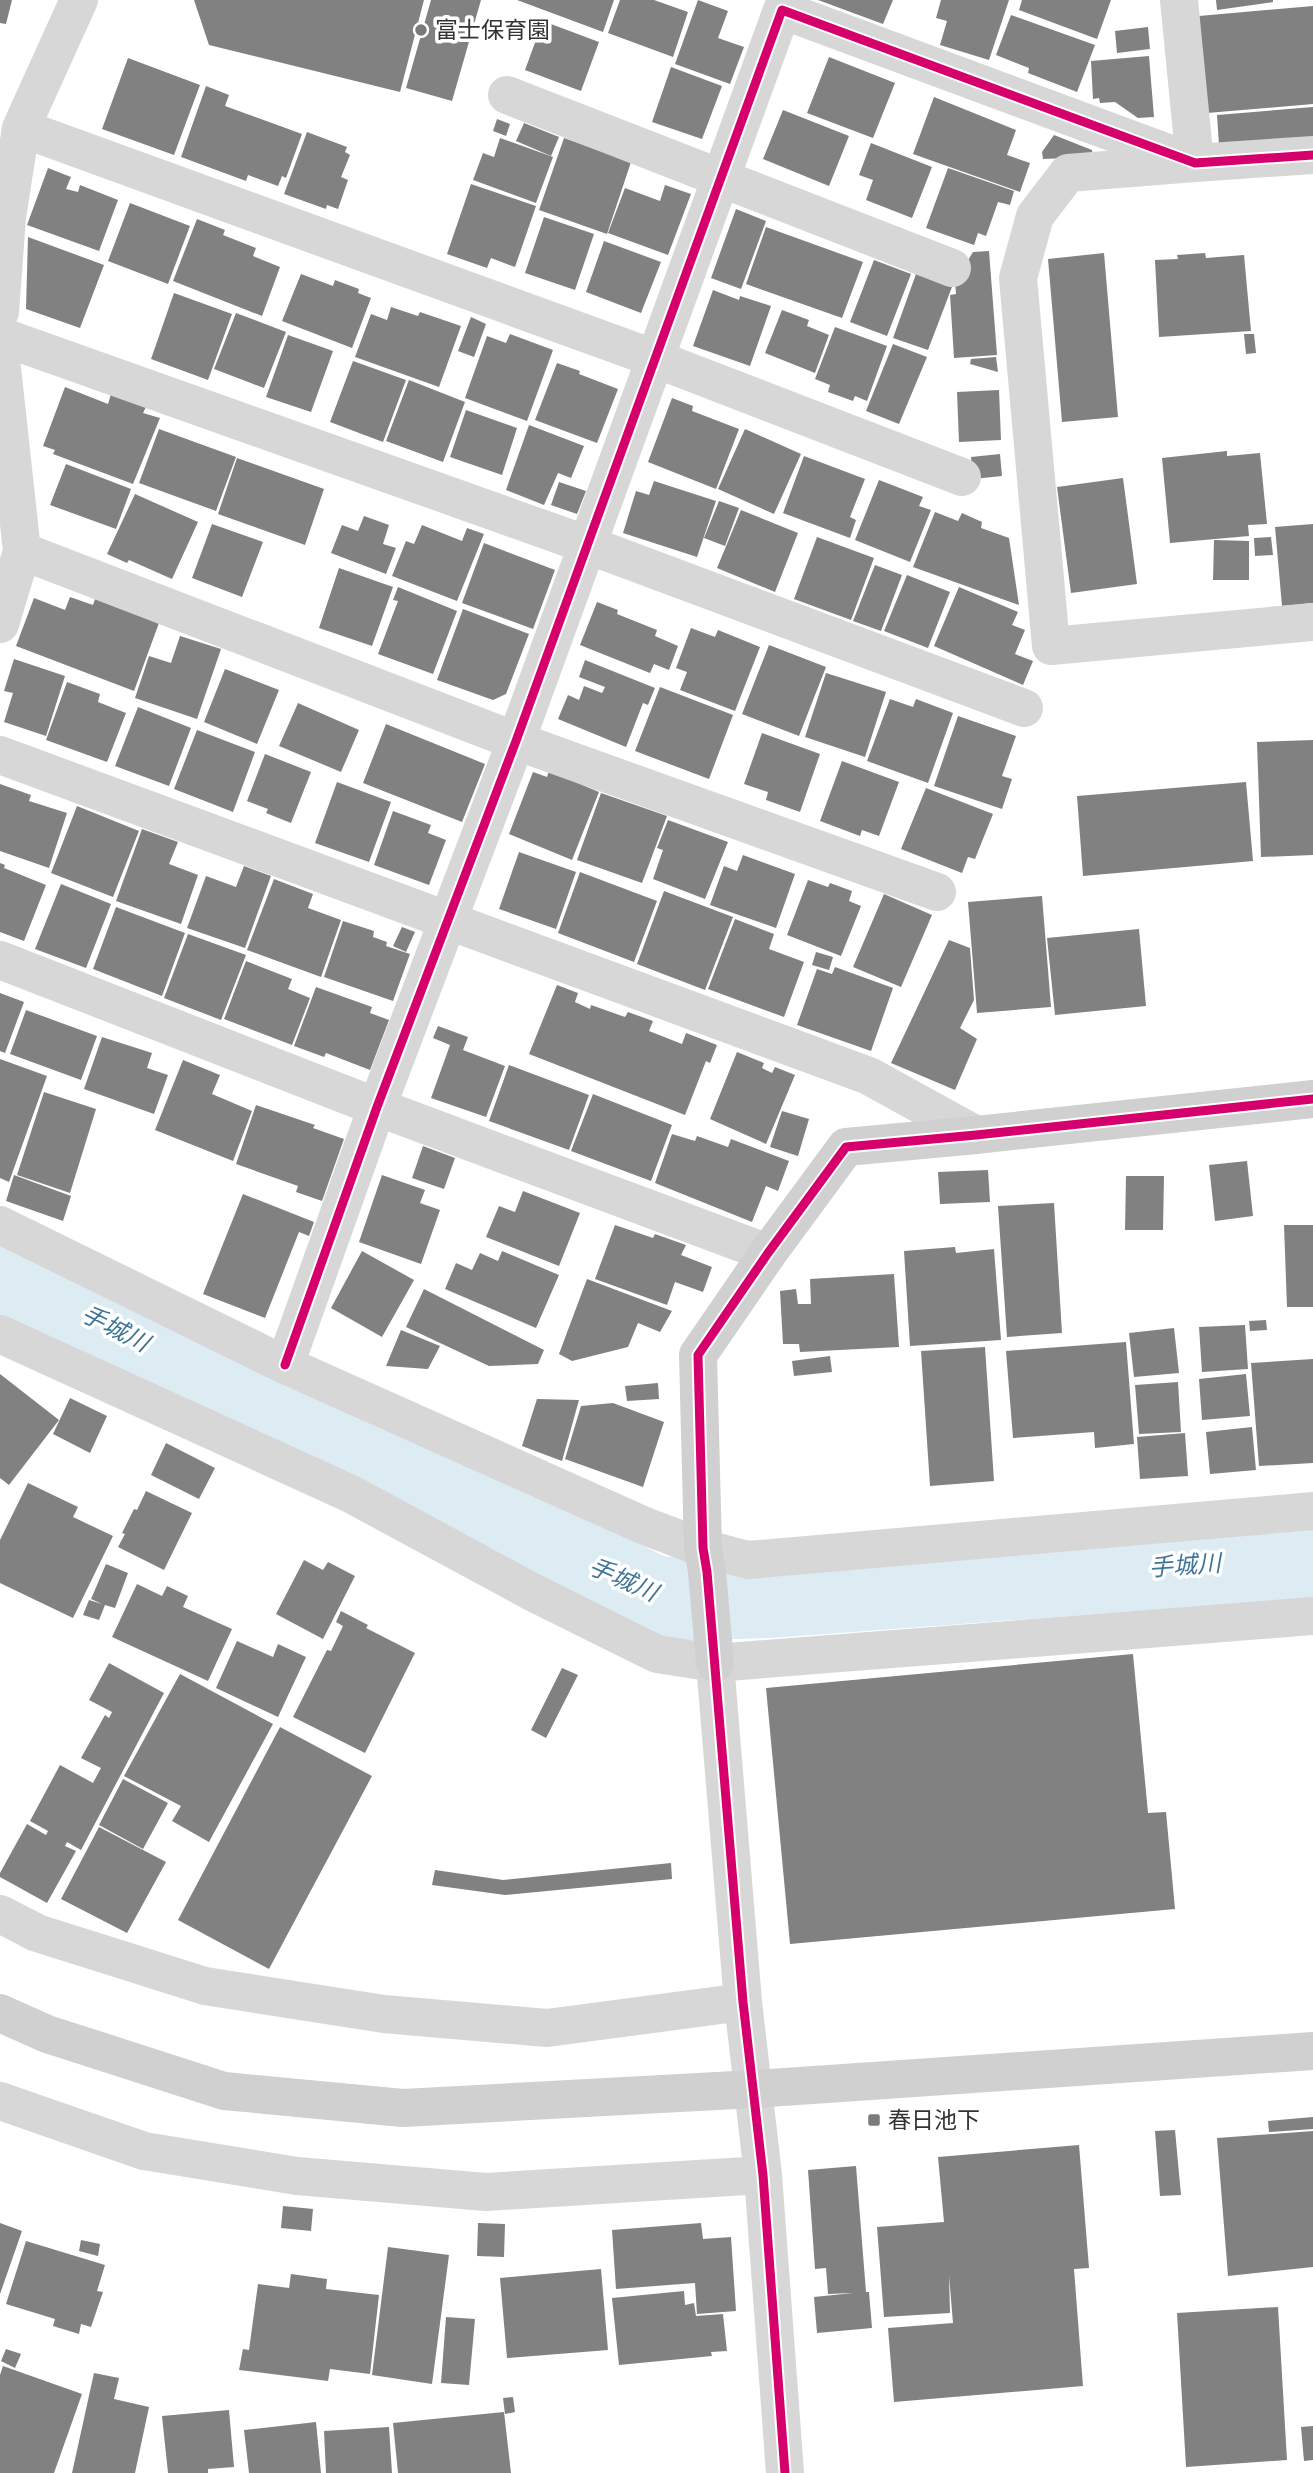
<svg xmlns="http://www.w3.org/2000/svg" width="1313" height="2473" font-family="'Source Sans 3','Noto Sans JP',sans-serif">
<style>
.lines{fill:none;stroke-linecap:round;stroke-linejoin:round}
.river{stroke:#ddebf3;stroke-width:84}
.building{fill:#818181}
.street{stroke:#d7d7d7;stroke-width:38}
.secondary{stroke:#d0d0d0;stroke-width:38}
.cycleway-casing{stroke:#fff;stroke-width:13}
.cycleway{stroke:#d6006c;stroke-width:9}
.poi-dot{fill:#7a7a7a;stroke:#fff;stroke-width:2.5}
.labels{text-anchor:middle;dominant-baseline:central;stroke-width:7;stroke-linejoin:round;paint-order:stroke}
.poi-label{font-size:23px;fill:#333;stroke:#fff;text-anchor:start}
.water-label{font-size:24px;font-style:italic;fill:#3f7597;stroke:#fff}
</style>
<rect width="100%" height="100%" fill="#fff"/>
<g class="lines">
<!-- river -->
<path class="river" d="M0 1271 656 1599 769 1596 1313 1556"/>
</g>
<!-- building -->
<path class="building" d="M0 0H12L6 24 0 23Z
M194 0H424L400 92 209 45Z
M431 0H481L452 101 406 88Z
M517 0H614L603 32Z
M620 0H654L688 12 673 57 608 33Z
M698 0 728 11 718 38 744 47 730 84 675 64Z
M818 0H893L883 24Z
M941 0H1009L989 60 940 45 947 21 936 18Z
M1022 0H1111L1097 39 1019 10Z
M1216 0H1273V2L1217 10Z
M1313 6V104L1207 113 1199 16Z
M1011 15 1095 45 1077 92 1028 73 1029 68 996 55Z
M543 21 599 42 581 91 525 70Z
M1148 27 1150 49 1117 53 1115 31Z
M1149 56 1154 117 1138 118 1115 102 1100 103 1099 98 1093 99 1091 61Z
M829 57 895 83 873 138 807 113Z
M128 58 200 85 174 155 102 129Z
M671 67 722 86 702 139 652 122Z
M206 86 229 95 225 106 302 134 286 178 282 176 278 186 248 175 246 181 181 157Z
M934 97 1016 130 1007 155 1030 163 1020 192 913 154Z
M1313 107V137L1219 145 1217 115Z
M783 110 849 136 829 186 763 159Z
M497 119 510 124 506 136 493 131Z
M524 123 559 137 551 156 516 141Z
M307 132 347 147 345 152 350 155 341 177 348 180 338 209 327 205 326 209 284 194Z
M1054 135 1092 150 1093 157 1043 159 1042 152Z
M500 138 553 157 536 203 473 180 483 153 494 157Z
M564 138 631 162 607 234 539 210Z
M871 143 932 167 912 218 866 200 873 180 859 175Z
M48 168 71 177 66 189 78 192 80 185 118 200 99 251 27 225Z
M948 168 1014 191 1010 205 998 202 986 236 978 233 974 245 926 228Z
M471 184 536 206 515 267 491 258 487 268 447 254Z
M665 185 691 194 668 255 608 233 625 188 660 201Z
M130 203 190 226 168 284 108 261Z
M736 209 766 221 741 289 711 278Z
M544 217 594 234 575 290 525 273Z
M197 219 225 230 223 235 256 248 253 256 280 267 262 316 173 281Z
M766 227 863 262 842 318 746 284Z
M28 237 104 265 80 328 26 309Z
M604 241 661 262 641 313 586 292Z
M989 251 997 355 954 358 950 295 956 294 955 282 973 252Z
M1104 253 1118 417 1062 422 1048 259Z
M1205 253 1206 258 1244 255 1251 331 1159 337 1155 260 1178 259 1177 255Z
M874 260 911 274 887 336 850 322Z
M301 274 333 286 335 280 359 289 358 293 371 298 352 348 282 321Z
M916 274 952 287 928 350 893 338Z
M713 290 739 300 740 296 771 306 750 366 693 346Z
M174 293 232 314 208 380 151 359Z
M391 307 418 316 420 312 461 326 439 387 355 357 371 314 387 320Z
M782 310 809 320 807 326 829 335 815 373 765 353Z
M236 313 286 332 264 388 214 369Z
M471 317 486 324 474 357 458 351Z
M835 327 887 346 867 401 855 396 853 401 828 392 830 385 815 379Z
M510 334 553 350 527 421 465 398 487 336 506 343Z
M1244 334H1254L1256 353 1246 354Z
M288 335 333 351 311 412 266 397Z
M893 344 927 357 899 424 866 411Z
M996 357 998 372 970 364 971 359Z
M353 361 406 380 383 442 330 422Z
M557 363 580 371 579 374 618 389 597 443 535 420Z
M409 380 465 402 443 462 386 441Z
M65 387 108 404 111 394 146 407 143 413 160 418 133 484 53 454 55 450 43 446Z
M999 390 1001 440 959 442 957 392Z
M672 398 693 406 692 411 739 429 716 489 648 462Z
M466 410 517 428 502 475 450 457Z
M529 425 584 446 571 478 558 473 544 505 506 490Z
M159 429 236 457 216 511 139 483Z
M745 429 801 454 774 514 718 489Z
M1227 451V456L1260 453 1267 524 1248 525 1249 536 1170 543 1162 458Z
M1000 454 1002 476 973 479 971 457Z
M804 456 865 479 850 517 856 520 850 538 783 513Z
M237 458 324 489 305 545 218 514Z
M66 464 131 489 116 529 50 505Z
M1123 478 1137 584 1071 593 1057 487Z
M879 480 923 497 919 506 931 510 910 562 855 540Z
M654 481 716 501 697 557 623 533 636 491 649 495Z
M559 482 586 491 577 514 551 505Z
M135 494 198 522 172 579 129 560 127 563 107 554Z
M719 501 739 508 725 546 704 538Z
M741 510 798 533 775 592 717 568Z
M935 512 958 521 962 513 982 522 981 528 1009 538 1019 605 913 567Z
M364 516 389 525 383 544 396 548 386 574 331 553 342 525 358 531Z
M212 524 263 542 242 597 192 578Z
M1313 524V603L1282 606 1275 527Z
M422 525 462 541 467 528 484 534 457 601 392 576 406 541 414 544Z
M817 537 874 558 851 620 794 599Z
M1271 537 1273 555 1255 556 1254 538Z
M1214 540 1249 541V580H1213Z
M484 543 555 570 533 629 462 603Z
M875 565 902 575 881 631 853 621Z
M339 568 393 587 372 646 319 628Z
M907 575 950 592 928 648 884 631Z
M398 587 457 611 433 674 378 654 398 601 393 600Z
M959 587 1018 612 1012 625 1025 630 1015 654 1033 661 1023 685 934 646Z
M70 597 93 605 95 599 159 623 134 691 16 646 34 598 65 610Z
M597 602 618 610 617 614 657 630 655 636 678 646 669 670 654 664 650 673 580 645Z
M463 609 529 634 506 694 493 700 437 680Z
M691 628 715 637 718 630 760 647 735 711 680 690 687 672 676 668Z
M180 636 221 649 197 719 135 698 149 656 171 663Z
M769 645 826 667 799 736 742 714Z
M14 659 65 676 46 736 4 722 13 693 4 691Z
M585 660 655 688 648 705 643 703 626 747 558 719 568 695 579 700 584 686 602 693 605 687 579 677Z
M225 669 279 690 257 744 204 722Z
M826 673 886 692 865 757 805 737Z
M67 682 100 694 98 702 126 713 107 762 46 740Z
M660 687 733 715 709 779 635 751Z
M890 699 913 707 916 699 953 713 928 783 867 761Z
M298 703 359 730 341 772 279 746Z
M138 707 191 728 169 786 115 766Z
M958 716 1016 736 1002 776 1012 779 1002 809 934 786Z
M386 724 485 764 462 822 363 783Z
M197 730 255 752 233 812 174 789Z
M762 733 820 754 800 812 766 800 768 792 744 784Z
M1313 740V855L1261 857 1257 742Z
M265 754 311 772 291 823 266 813 268 809 247 801Z
M842 761 899 782 879 836 862 830 860 836 820 821Z
M549 771 599 792 572 860 509 834 533 772 547 777Z
M337 782 391 802 369 862 315 843Z
M1246 782 1253 861 1083 876 1077 796Z
M0 784 31 795 29 801 67 813 49 868 0 851Z
M926 788 993 814 975 859 968 857 962 873 901 849Z
M601 793 667 816 642 883 577 860Z
M77 806 139 831 113 897 51 873Z
M393 811 431 825 428 833 446 840 429 885 374 865Z
M668 820 728 842 705 899 653 879 663 850 657 848Z
M142 829 178 842 169 864 198 875 181 924 116 901Z
M519 852 576 872 556 929 499 909Z
M743 855 795 874 776 928 710 905 724 866 737 871Z
M0 863 5 865 4 868 46 885 24 941 0 932Z
M244 866 271 876 245 948 187 928 206 876 236 887Z
M580 872 657 901 634 962 558 933Z
M274 879 313 894 308 908 341 920 321 977 247 950Z
M808 880 828 887 830 883 852 891 849 901 861 906 841 956 787 935Z
M61 884 111 904 86 968 35 949Z
M664 891 733 917 705 990 637 964Z
M884 894 932 915 901 987 853 967Z
M1042 896 1051 1007 977 1013 968 902Z
M116 907 185 933 162 996 93 969Z
M735 919 774 934 769 949 804 962 784 1017 708 989Z
M343 921 374 931 373 937 387 942 386 946 410 954 393 1001 324 977Z
M402 927 415 932 406 952 393 946Z
M1139 929 1146 1006 1055 1015 1047 938Z
M188 934 246 955 221 1020 164 998Z
M949 940 970 948 974 1000 960 1028 977 1039 955 1090 891 1063Z
M816 952 833 957 829 970 812 965Z
M246 961 292 979 288 989 310 998 292 1045 224 1019Z
M835 967 893 988 871 1051 797 1025 817 969 832 974Z
M557 985 578 993 575 1002 590 1009 591 1005 625 1017 628 1012 653 1021 649 1031 682 1044 686 1033 717 1045 710 1063 706 1061 685 1115 529 1054Z
M316 987 372 1007 370 1013 389 1020 370 1070 326 1053 324 1057 294 1046Z
M0 993 24 1002 5 1053 0 1051Z
M26 1010 97 1036 81 1080 10 1054Z
M438 1026 468 1037 463 1050 505 1066 486 1117 431 1098 450 1045 433 1038Z
M102 1037 152 1053 147 1068 168 1075 154 1114 84 1089Z
M737 1052 764 1063 762 1068 772 1073 775 1067 795 1075 766 1144 710 1119Z
M0 1059 47 1076 9 1182 0 1178Z
M183 1060 220 1075 212 1094 252 1111 233 1161 155 1130Z
M509 1065 589 1095 569 1150 489 1121Z
M44 1092 96 1109 70 1193 17 1175Z
M593 1094 672 1125 651 1181 571 1151Z
M256 1105 315 1125 313 1128 344 1139 322 1201 296 1192 298 1186 236 1164Z
M782 1111 809 1119 798 1156 770 1147Z
M672 1134 695 1141 697 1136 728 1147 731 1139 789 1161 778 1191 766 1186 752 1222 655 1183Z
M423 1146 455 1158 444 1189 412 1178Z
M1247 1161 1253 1216 1215 1221 1209 1165Z
M988 1170 990 1202 940 1204 938 1172Z
M14 1175 71 1196 63 1221 6 1201Z
M382 1175 425 1190 420 1203 440 1210 421 1264 359 1242Z
M1126 1176H1164L1163 1230H1125Z
M523 1191 580 1213 559 1266 486 1237 499 1206 515 1212Z
M243 1194 314 1222 309 1236 299 1232 265 1318 203 1294Z
M1054 1203 1062 1333 1007 1337 998 1206Z
M615 1225 653 1238 655 1234 686 1245 681 1255 712 1267 703 1292 675 1282 667 1305 595 1279Z
M1284 1225H1313V1307H1287Z
M955 1247 956 1253 994 1249 1001 1340 910 1346 904 1251Z
M362 1251 414 1280 382 1337 331 1308Z
M502 1251 559 1275 536 1328 445 1289 456 1263 472 1270 480 1253 498 1261Z
M894 1274 899 1347 800 1352 799 1344H783L780 1291 796 1289 798 1304H811L810 1279Z
M587 1279 672 1311 660 1332 638 1323 628 1347 572 1361 559 1354Z
M424 1289 544 1350 538 1364 489 1366 406 1327Z
M1266 1320 1267 1330 1250 1331 1249 1321Z
M1245 1325 1248 1369 1202 1372 1199 1327Z
M1174 1328 1179 1373 1134 1377 1129 1333Z
M401 1330 440 1346 428 1369 386 1366Z
M1126 1342 1134 1444 1095 1448 1094 1432 1013 1438 1006 1351Z
M985 1347 994 1481 930 1486 921 1351Z
M830 1356 832 1372 794 1376 792 1361Z
M1313 1359V1463L1259 1466 1251 1363Z
M0 1374 59 1420 9 1485 0 1478Z
M1246 1374 1250 1416 1202 1420 1199 1379Z
M1178 1382 1181 1432 1139 1434 1135 1385Z
M658 1383 659 1399 627 1401 625 1386Z
M70 1398 107 1416 90 1453 53 1434Z
M537 1399 579 1400 562 1461 522 1446Z
M613 1403 664 1422 643 1487 565 1459 581 1406Z
M1252 1427 1256 1470 1210 1474 1206 1432Z
M1185 1433 1188 1476 1140 1479 1137 1437Z
M166 1443 215 1468 199 1499 151 1475Z
M28 1483 78 1507 73 1517 113 1536 73 1618 0 1583V1540Z
M146 1491 192 1513 164 1570 118 1547 125 1534 122 1533 134 1509 137 1510Z
M304 1560 323 1570 328 1562 355 1576 323 1639 276 1614Z
M106 1564 128 1573 115 1608 105 1605 99 1620 83 1615 89 1600 102 1604 91 1599Z
M137 1584 162 1596 167 1586 188 1596 183 1607 232 1629 208 1681 112 1637Z
M341 1611 368 1625 366 1628 415 1653 365 1753 293 1717 327 1650 331 1651 343 1626 336 1622Z
M237 1641 273 1657 278 1644 306 1657 278 1717 216 1688Z
M1133 1654 1148 1813 1166 1812 1175 1909 790 1944 766 1688Z
M109 1663 164 1693 81 1850 67 1842 65 1846 76 1851 47 1903 0 1877V1873L27 1824 46 1835 48 1831 30 1821 60 1765 93 1783 101 1768 81 1758 105 1715 109 1718 112 1712 89 1700Z
M562 1668 578 1675 546 1738 531 1730Z
M180 1674 273 1724 209 1842 172 1821 181 1806 124 1776Z
M280 1727 372 1776 269 1969 178 1920Z
M123 1779 168 1803 143 1849 99 1825Z
M99 1827 166 1862 127 1933 61 1899Z
M671 1863 672 1879 505 1895 432 1885 435 1870 503 1880Z
M1313 2117V2129L1269 2132 1268 2121Z
M1175 2130 1181 2195 1160 2196 1155 2131Z
M1313 2131V2267L1228 2276 1217 2138Z
M1079 2145 1089 2268 1074 2269 1083 2386 894 2402 888 2328 953 2323 949 2275 950 2313 884 2317 877 2227 944 2222 938 2157Z
M856 2166 866 2292H869L872 2328 817 2333 814 2297 853 2293 828 2294 826 2268 815 2269 808 2170Z
M283 2206 313 2209 311 2231 281 2228Z
M0 2223 22 2231 0 2294Z
M478 2223 505 2224 504 2257 477 2256Z
M701 2223 703 2239 731 2237 736 2311 697 2314 695 2283 616 2289 612 2230Z
M81 2240 100 2244 98 2256 79 2251Z
M26 2241 105 2265 97 2291 103 2292 91 2327 81 2324 79 2334 53 2326 55 2319 6 2304Z
M388 2247 449 2255 432 2384 372 2375Z
M601 2269 608 2350 507 2358 500 2278Z
M291 2274 327 2279 326 2289 379 2295 370 2374 330 2369 328 2381 239 2370 243 2349 249 2350 258 2284 289 2288Z
M684 2291 685 2305 694 2303 696 2316 723 2314 727 2351 711 2352 712 2356 619 2365 612 2298Z
M1278 2307 1287 2460 1186 2467 1177 2313Z
M446 2317 475 2319 469 2385 441 2383Z
M6 2349 21 2354 15 2368 1 2361Z
M3 2366 82 2394 54 2473H0V2375Z
M94 2373 119 2378 114 2399 149 2407 135 2473H72Z
M513 2397 515 2412 505 2414 503 2398Z
M229 2410 234 2467 208 2469V2473H168L162 2416Z
M504 2412 511 2473H398L393 2423Z
M316 2422 321 2473H249L244 2430Z
M1313 2426V2460L1304 2461 1301 2427Z
M389 2427 392 2473H326L324 2431Z"/>
<g class="lines">
<!-- street -->
<path class="street" d="M1179 0 1195 163 1068 173 1035 216 1018 278 1051 646 1313 622
M507 95 952 268
M21 128 656 359 962 477
M0 312 7 217 21 128 79 0
M0 336 588 545 1024 708
M0 350 22 551 0 624
M22 551 516 741 937 892
M0 755 869 1076 976 1135
M0 960 377 1107 768 1253
M0 1225 285 1365 645 1526 703 1548 748 1560 1313 1511
M0 1334 351 1494 534 1593 657 1654 715 1663 1313 1616
M285 1365 377 1107 516 741 782 10 1195 163 1313 155
M715 1663 743 2002 763 2175 785 2473
M0 1914 37 1933 205 1986 384 2014 547 2028 743 2002
M0 2101 144 2151 297 2176 486 2192 763 2175"/>
<!-- secondary -->
<path class="secondary" d="M715 1663 707 1572 703 1548 698 1355 768 1253 846 1147 976 1135 1313 1099
M0 2013 47 2034 224 2091 403 2108 754 2089 1313 2051"/>
<defs>
<path id="cycleway" d="M285 1365 377 1107 516 741 782 10 1195 163 1313 155
M785 2473 763 2175 743 2002 707 1572 703 1548 698 1355 768 1253 846 1147 976 1135 1313 1099"/>
</defs>
<!-- cycleway casing -->
<use href="#cycleway" class="cycleway-casing"/>
<!-- cycleway -->
<use href="#cycleway" class="cycleway"/>
</g>
<!-- markers -->
<g class="poi-dot">
<circle cx="421" cy="30" r="7"/>
<rect x="867" y="2113" width="14" height="14" rx="3.5"/>
</g>
<g class="labels">
<!-- poi labels -->
<g class="poi-label">
<text x="435" y="30">富士保育園</text>
<text x="888" y="2120">春日池下</text>
</g>
<!-- water labels -->
<g class="water-label">
<text transform="translate(115 1329) rotate(27)">手城川</text>
<text transform="translate(1185 1566) rotate(-4)">手城川</text>
<text transform="translate(623 1580) rotate(24)">手城川</text>
</g>
</g>
</svg>
